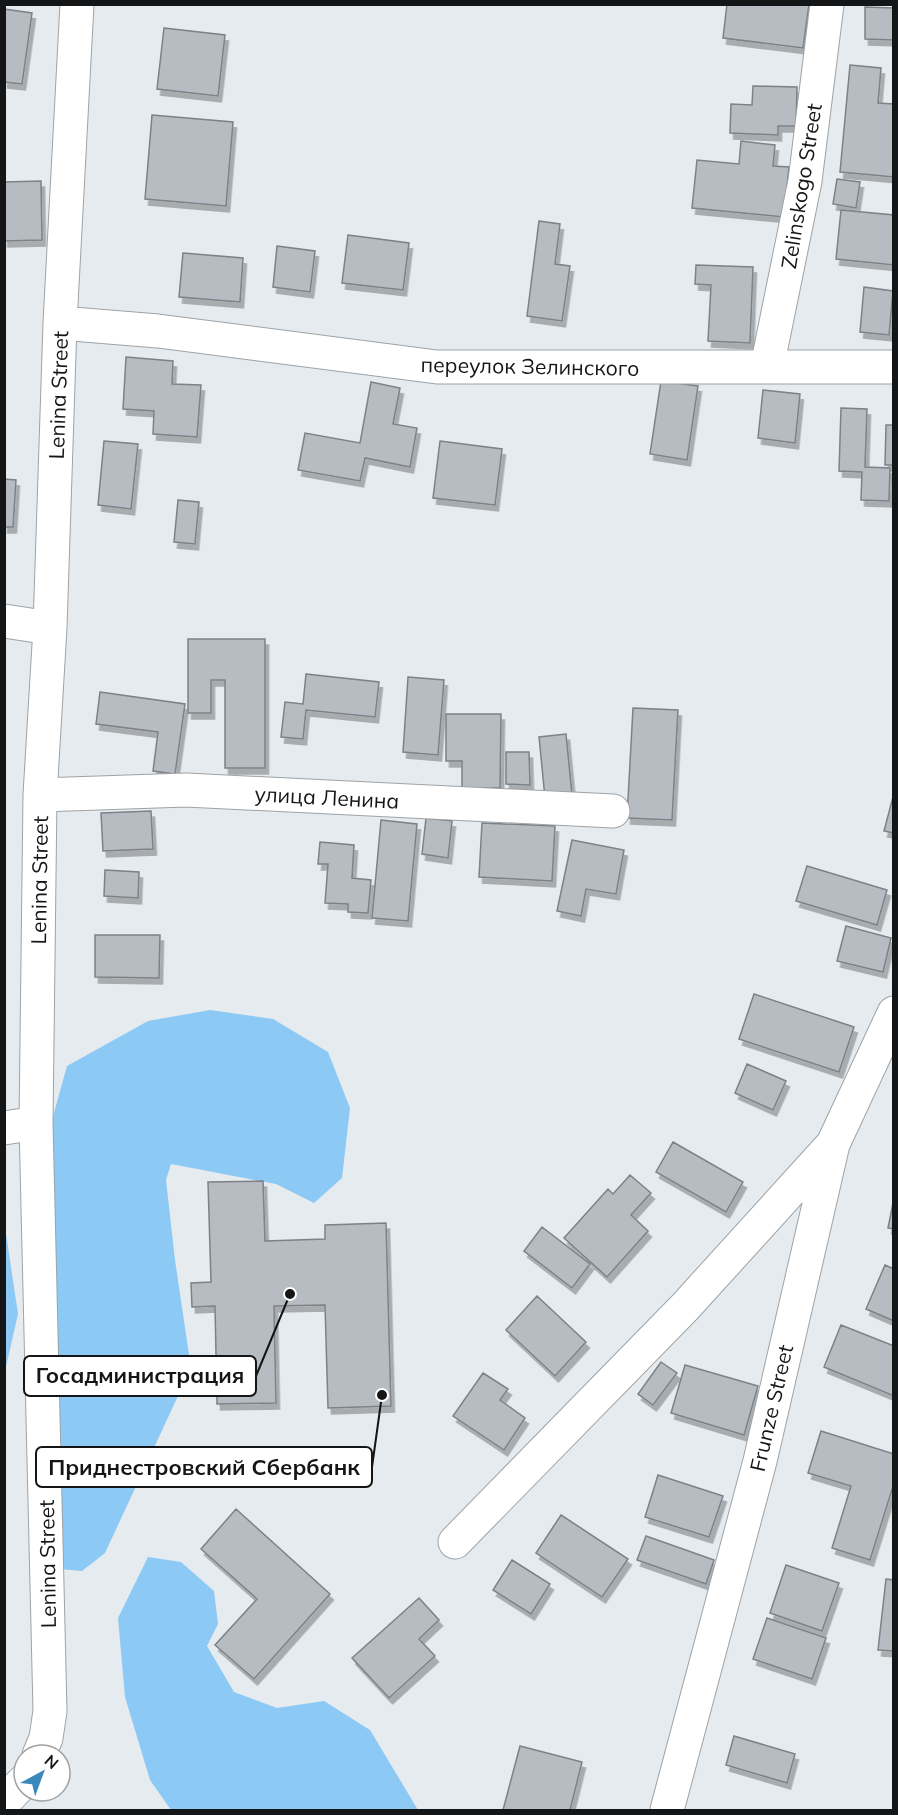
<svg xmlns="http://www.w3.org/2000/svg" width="898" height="1815" font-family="Mulish,sans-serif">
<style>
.green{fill:#8cc9f5}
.building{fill:#b6bcc1;stroke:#7c8286;stroke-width:1.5;filter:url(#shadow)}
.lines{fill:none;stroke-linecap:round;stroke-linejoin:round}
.minor-casing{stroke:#9da3a7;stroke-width:35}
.minor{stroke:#fff;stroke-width:33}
.labels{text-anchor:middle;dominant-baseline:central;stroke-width:6;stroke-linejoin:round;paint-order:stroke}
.street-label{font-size:21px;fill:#131517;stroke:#fff}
.leader{fill:none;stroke:#131517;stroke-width:2}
.callout-dot{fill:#131517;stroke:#fff;stroke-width:2}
.callout{fill:#fff;stroke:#131517;stroke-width:2}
.callout-label{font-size:22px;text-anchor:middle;font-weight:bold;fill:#131517}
</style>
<defs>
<filter id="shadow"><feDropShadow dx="3.5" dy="6" stdDeviation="0" flood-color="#0004"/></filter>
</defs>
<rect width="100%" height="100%" fill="#e5ebef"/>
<!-- green -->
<path class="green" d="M210 1010 273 1019 328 1052 350 1108 342 1178 314 1203 276 1184 171 1164 166 1180 175 1260 191 1368 105 1553 82 1571 60 1569 52 1120 67 1066 148 1021Z
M4 1220 18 1314 5 1371H4Z
M148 1557 181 1562 214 1591 218 1624 207 1646 234 1692 277 1708 324 1701 370 1730 418 1810H171L150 1780 125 1697 118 1618Z"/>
<!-- building -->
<path class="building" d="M727 4H809L803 48 723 38Z
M865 7 894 8V40L865 39Z
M4 9 32 13 22 84 4 82Z
M164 28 225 35 218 96 157 89Z
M850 65 881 68 878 103 894 104V177L840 172Z
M753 86 797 87 796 126H778V135L730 133 731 104 752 105Z
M152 115 233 122 226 206 145 199Z
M741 141 775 145 773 166 789 167 784 217 692 208 697 160 739 164Z
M837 179 860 182 856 208 833 204Z
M41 181 42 240 4 241V182Z
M841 210 894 215V265L836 259Z
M539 221 560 224 555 264 570 266 562 321 527 316Z
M348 235 409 243 403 290 342 283Z
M277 246 315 251 310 292 273 287Z
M183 253 243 258 240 302 179 297Z
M696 265 753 267 750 343 708 341 711 285 695 284Z
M864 287 893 291 889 335 860 332Z
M126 357 173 361 172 384 201 385 197 437 153 434 154 411 123 409Z
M661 381 698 386 687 460 650 454Z
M371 382 400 388 393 424 417 428 410 467 365 458 360 481 298 470 305 433 360 443Z
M763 390 800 394 795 443 758 438Z
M841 408 867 409 865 467 890 468 889 501 861 500 862 472 839 471Z
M886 425H894V465H885Z
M104 441 138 444 131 509 98 505Z
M440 441 502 449 495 505 433 498Z
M4 479 16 480 13 527H4Z
M178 500 199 502 195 544 174 542Z
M188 639H265V768H225V680H211V713H188Z
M306 674 379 682 375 717 306 710 303 739 281 737 285 702 303 704Z
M408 677 444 680 438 755 403 752Z
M100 692 185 704 175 774 153 771 158 732 96 724Z
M633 708 678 710 672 820 627 818Z
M446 714H501L500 788H462V761H446Z
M566 734 572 795 545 798 539 737Z
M506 752H529L530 785 506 784Z
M894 793V833L884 831Z
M151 811 153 849 103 851 101 813Z
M426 818 452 821 448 858 422 854Z
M381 820 417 824 408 921 372 918Z
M482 823 555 826 552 881 479 877Z
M572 840 624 850 616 894 586 889 581 916 557 911Z
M320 842 354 845 352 878 371 880 368 913 348 912V904L325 903 328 864H318Z
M807 866 887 890 877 925 796 901Z
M105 870 139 872 138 898 104 896Z
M846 926 891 938 883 972 837 961Z
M95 935H160L159 978 95 977Z
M754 994 854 1027 839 1072 739 1039Z
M747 1064 786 1081 773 1110 735 1093Z
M673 1142 743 1182 726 1212 656 1172Z
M630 1175 651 1193 631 1215 648 1231 607 1277 564 1238 608 1189 613 1194Z
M263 1181 265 1241 325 1239V1225L386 1223 391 1406 328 1408 325 1305 274 1306 276 1403 217 1404 215 1306 192 1307 191 1283 211 1282 208 1182Z
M894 1198V1229L888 1228Z
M542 1227 590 1264 572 1288 524 1251Z
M885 1265 894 1269V1321L866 1309Z
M537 1296 586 1342 555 1376 506 1330Z
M841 1325 894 1346V1396L824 1367Z
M661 1362 677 1373 653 1405 638 1394Z
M685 1365 758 1386 744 1435 671 1413Z
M483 1373 508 1389 500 1400 525 1418 504 1450 453 1416Z
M821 1431 894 1454V1483L870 1560 832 1548 851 1486 808 1473Z
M658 1475 723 1496 709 1537 645 1517Z
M236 1509 330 1594 254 1679 215 1645 257 1599 201 1549Z
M561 1515 628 1559 602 1597 536 1553Z
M646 1536 714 1560 706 1584 637 1560Z
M512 1560 550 1584 531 1614 493 1590Z
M786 1565 839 1583 822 1631 770 1613Z
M886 1579 894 1580V1651L878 1650Z
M419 1598 439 1620 419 1639 435 1656 389 1698 352 1658Z
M767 1618 826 1638 812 1679 753 1659Z
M734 1736 795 1754 787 1783 726 1765Z
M520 1746 582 1762 570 1810H503Z"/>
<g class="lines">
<defs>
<path id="minor" d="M60 323 158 331 437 367H894
M767 367 805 181 827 4
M4 621 50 628
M40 795 186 790 613 811
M4 1128 36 1123
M455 1542 685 1307 832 1145
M39 1755 46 1738 50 1711 36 1123 40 795 50 628 60 323 77 4
M4 1802 24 1781
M667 1810 760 1461 833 1144 894 1013"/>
</defs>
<!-- minor casing -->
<use href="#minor" class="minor-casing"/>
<!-- minor -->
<use href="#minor" class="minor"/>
</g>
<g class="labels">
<!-- street labels -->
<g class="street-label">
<text transform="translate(801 186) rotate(-81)">Zelinskogo Street</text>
<text transform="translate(530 366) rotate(1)">переулок Зелинского</text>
<text transform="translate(58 395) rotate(-88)">Lenina Street</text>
<text transform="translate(327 797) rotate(3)">улица Ленина</text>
<text transform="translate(39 880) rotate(-89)">Lenina Street</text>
<text transform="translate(771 1408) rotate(-77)">Frunze Street</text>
<text transform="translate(47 1564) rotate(-91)">Lenina Street</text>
</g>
</g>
<!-- callouts -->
<path class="leader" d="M290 1294L256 1376M382 1395L372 1467"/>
<g class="callout-dot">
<circle cx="290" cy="1294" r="6"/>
<circle cx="382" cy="1395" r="6"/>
</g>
<g class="callout">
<rect x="24" y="1356" width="232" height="40" rx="6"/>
<rect x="36" y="1447" width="336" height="40" rx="6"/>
</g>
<g class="callout-label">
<text x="140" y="1383">Госадминистрация</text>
<text x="204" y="1475">Приднестровский Сбербанк</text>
</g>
<!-- border -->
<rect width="898" height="1815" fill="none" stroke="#131517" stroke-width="12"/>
<!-- north arrow -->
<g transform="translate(42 1773) rotate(41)"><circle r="28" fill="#ffffff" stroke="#a1a1a2" stroke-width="1.5"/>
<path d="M0-4.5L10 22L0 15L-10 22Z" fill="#3a87ba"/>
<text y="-9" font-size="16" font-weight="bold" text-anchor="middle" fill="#131517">N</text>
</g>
</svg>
